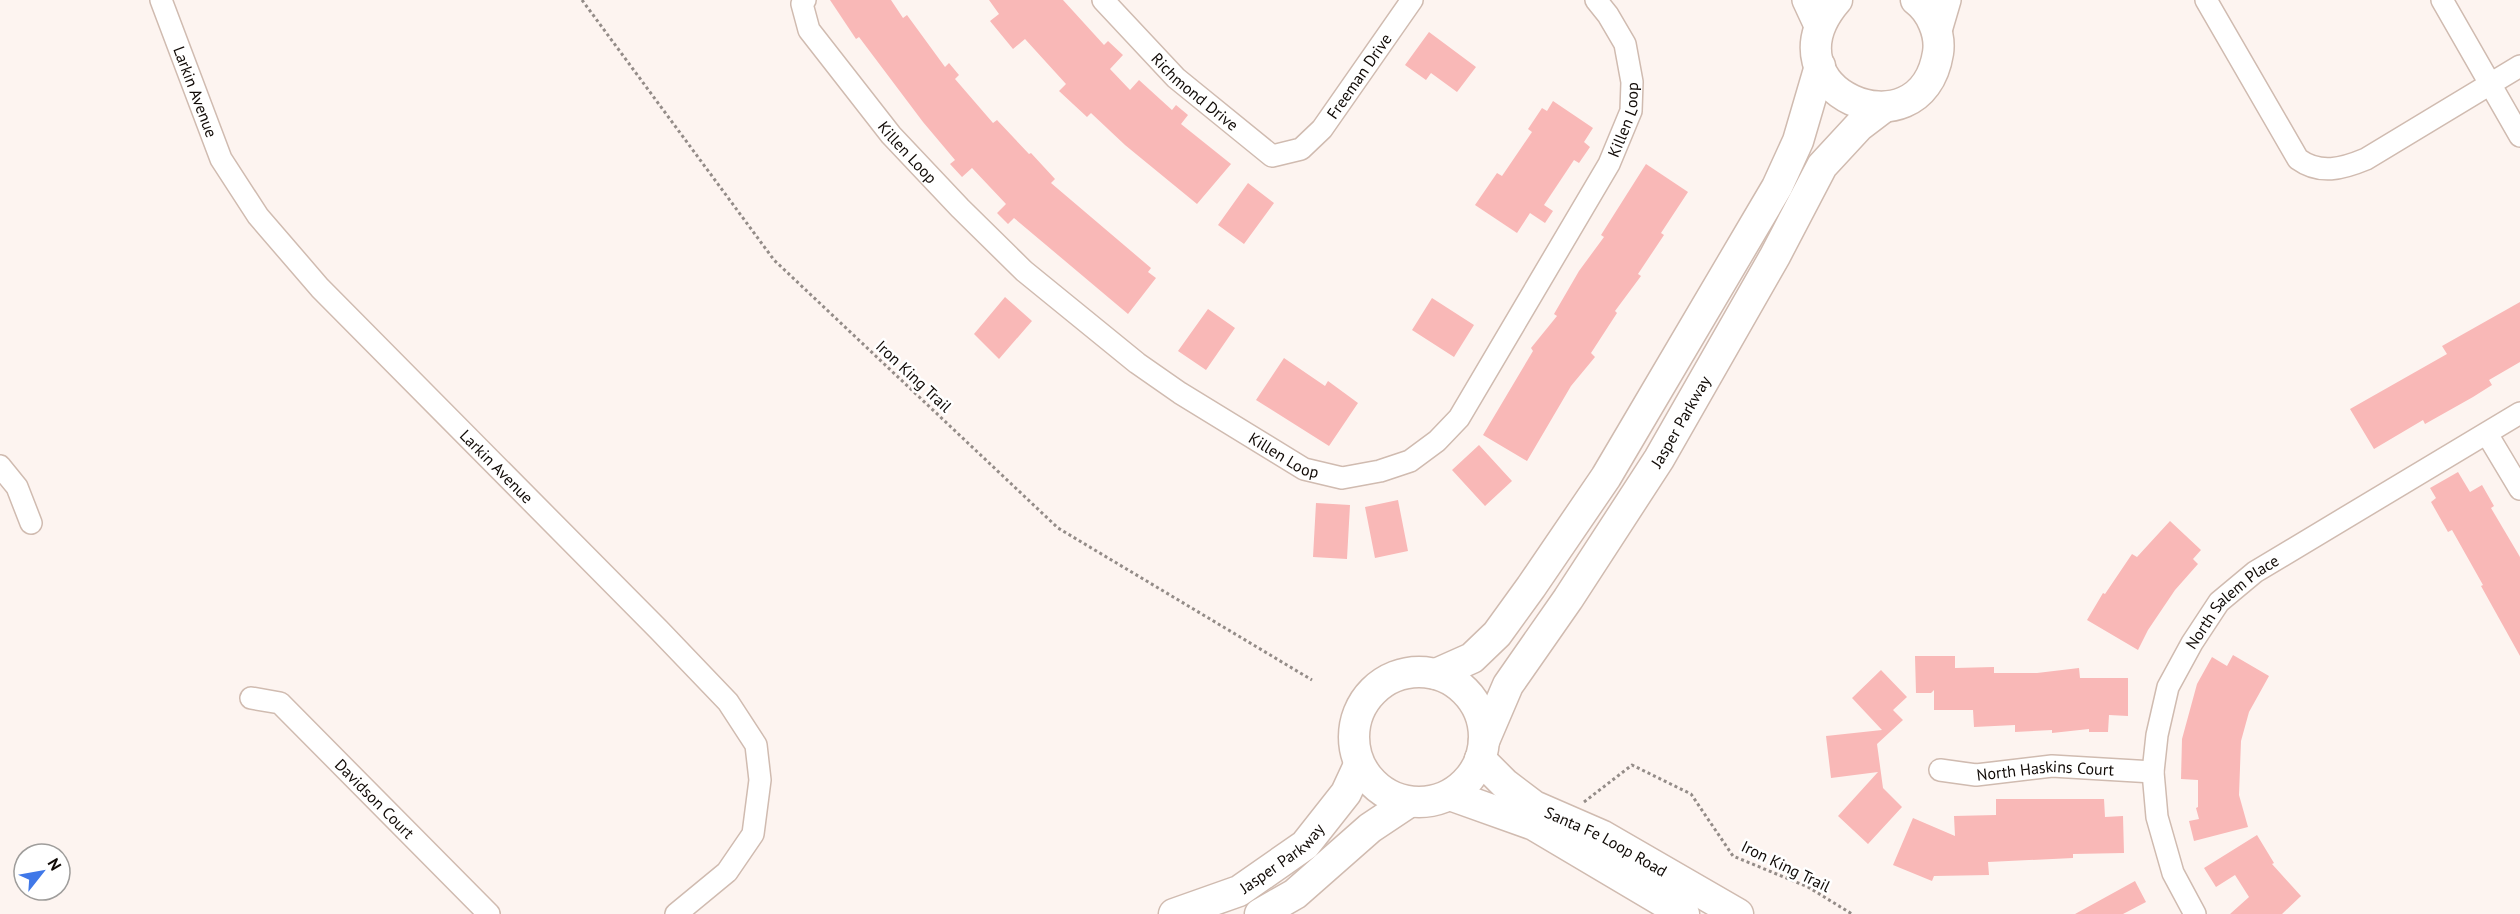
<svg xmlns="http://www.w3.org/2000/svg" width="2520" height="914" font-family="'PT Sans',sans-serif">
<style>
.building{fill:#f9b8b7}
.lines{fill:none;stroke-linecap:round;stroke-linejoin:round}
.minor-casing{stroke:#d0bbb0;stroke-width:24}
.tertiary-casing{stroke:#d0bbb0;stroke-width:30}
.secondary-casing{stroke:#d0bbb0;stroke-width:33}
.path{stroke:#948c88;stroke-width:3;stroke-dasharray:3 3;stroke-linecap:butt}
.minor{stroke:#fff;stroke-width:21}
.tertiary{stroke:#fff;stroke-width:27}
.secondary{stroke:#fff;stroke-width:30}
.labels{text-anchor:middle;dominant-baseline:central;stroke-width:5;stroke-linejoin:round;paint-order:stroke}
.street-label{font-size:16px;fill:#100a06;stroke:#fff}
</style>
<rect width="100%" height="100%" fill="#fdf4f0"/>
<!-- building -->
<path class="building" d="M830 0H891L903 18 907 15 945 67 949 63 959 75 955 79 993 123 997 120 1029 154 1031 153 1055 179 1051 183 1151 268 1148 272 1156 278 1128 314 1014 218 1008 224 997 213 1006 204 972 168 962 177 950 164 955 160 923 122 859 37 856 39Z
M989 0H1063L1104 45 1108 41 1123 55 1110 69 1130 90 1139 80 1172 110 1176 105 1188 115 1181 124 1231 164 1197 204 1125 145 1091 113 1087 117 1059 91 1066 84 1025 39 1013 49 990 21 999 14Z
M1429 32 1476 67 1457 92 1431 73 1426 80 1405 65Z
M1553 101 1593 128 1584 142 1590 147 1579 163 1574 160 1544 205 1553 211 1545 223 1530 213 1517 233 1475 205 1497 173 1502 176 1532 132 1528 129 1542 108 1547 111Z
M1646 164 1688 192 1661 233 1664 235 1638 274 1641 276 1615 311 1617 313 1591 353 1595 357 1571 386 1527 461 1483 435 1533 351 1531 348 1557 316 1554 314 1579 271 1604 237 1601 235Z
M1248 183 1274 203 1244 244 1218 225Z
M1005 297 1032 321 999 359 974 334Z
M1432 298 1474 325 1454 357 1412 330Z
M2520 302V362L2489 380 2492 385 2473 397 2425 424 2423 420 2374 449 2350 409 2447 354 2442 346Z
M1208 309 1235 328 1206 370 1178 351Z
M1284 358 1325 386 1328 381 1358 403 1329 446 1256 400Z
M1479 445 1512 481 1485 506 1452 470Z
M2458 472 2470 492 2482 485 2494 506 2491 508 2520 557V656L2481 586 2483 585 2452 530 2448 532 2431 502 2436 498 2430 488Z
M1398 500 1408 551 1375 558 1365 507Z
M1316 503 1350 505 1347 559 1313 557Z
M2170 521 2201 550 2193 559 2198 564 2175 590 2148 630 2138 650 2087 620 2103 593 2105 594 2132 554 2137 557Z
M2233 655 2269 676 2249 712 2241 741 2239 795 2248 827 2194 841 2189 821 2199 819 2196 808 2198 807V780L2181 779 2182 739 2197 684 2212 657 2227 666Z
M1915 656H1955V668L1994 667V673H2037L2079 668 2080 678H2128V716L2109 715 2108 732H2089V729L2052 733V730L2015 732V725L1974 727 1973 710H1934V690L1931 693H1916Z
M1881 670 1907 697 1893 710 1903 720 1877 744 1883 788 1902 807 1868 844 1838 816 1878 772 1831 778 1826 736 1882 730 1852 698Z
M1996 799H2104L2105 817 2123 816 2124 853 2073 854V858L1988 862 1989 875 1934 876 1932 881 1893 865 1913 818 1955 836 1954 816 1996 815Z
M2257 835 2274 863 2272 864 2301 896 2282 914H2230L2249 897 2235 875 2216 887 2204 868Z
M2135 881 2146 902 2123 914H2075Z"/>
<g class="lines">
<defs>
<g id="minor">
<path id="s1" d="M161 0 221 159 258 216 320 288 659 630 728 702 756 745 760 780 753 834 727 872 676 914"/>
<path id="s2" d="M805 0 802 4 809 30 891 135 960 208 1024 271 1137 363 1180 393 1304 469 1342 478 1380 471 1410 461 1437 441 1459 418 1609 164 1631 111 1632 82 1625 44 1608 15 1596 0"/>
<path id="s3" d="M1103 0 1176 78 1272 156 1301 149 1322 129 1412 0"/>
<path d="M2206 0 2298 159C2320 175 2342 169 2366 159L2520 66"/>
<path d="M2442 0 2520 136"/>
<path d="M2487 434 2520 489"/>
<path d="M0 466 17 487 31 523"/>
<path id="s4" d="M251 698 280 703 489 914"/>
<path id="s5" d="M1940 770 1976 775 2052 766 2153 772"/>
<path id="s6" d="M2195 914 2173 873 2157 817 2153 772 2157 735 2168 687 2192 643 2219 602 2255 572 2520 413"/>
</g>
<path id="tertiary" d="M1806 0 1819 28
M1937 34 1947 0"/>
<g id="secondary">
<path d="M1837 0C1759 90 1921 159 1938 53 1941 34 1931 11 1916 0"/>
<circle cx="1419" cy="737" r="65"/>
<path d="M1436 674 1472 658 1497 634 1531 587 1606 477 1777 187 1798 141 1820 66"/>
<path id="s7" d="M1484 741 1508 685 1568 599 1659 459 1775 256 1822 166 1859 126 1884 107"/>
<path id="s8" d="M1480 759 1505 784 1534 806 1603 836 1738 914"/>
<path d="M1450 795 1534 825 1684 914"/>
<path id="s9" d="M1174 914 1239 891 1305 845 1346 793 1359 765"/>
<path d="M1260 914 1295 894 1370 828 1409 802"/>
</g>
</defs>
<!-- minor casing -->
<use href="#minor" class="minor-casing"/>
<!-- tertiary casing -->
<use href="#tertiary" class="tertiary-casing"/>
<!-- secondary casing -->
<use href="#secondary" class="secondary-casing"/>
<!-- path -->
<path class="path" d="M582 0 774 260 1058 528 1312 680
M1584 802 1632 765 1691 794 1733 856 1808 887 1852 914"/>
<!-- minor -->
<use href="#minor" class="minor"/>
<!-- tertiary -->
<use href="#tertiary" class="tertiary"/>
<!-- secondary -->
<use href="#secondary" class="secondary"/>
</g>
<g class="labels">
<!-- street labels -->
<g class="street-label">
<text stroke="none"><textPath href="#s3" startOffset="354">Freeman Drive</textPath></text>
<text stroke="none"><textPath href="#s1" startOffset="98">Larkin Avenue</textPath></text>
<text stroke="none"><textPath href="#s3" startOffset="130">Richmond Drive</textPath></text>
<text stroke="none"><textPath href="#s2" startOffset="1216">Killen Loop</textPath></text>
<text stroke="none"><textPath href="#s2" startOffset="189">Killen Loop</textPath></text>
<text transform="translate(914 376) rotate(43)">Iron King Trail</text>
<text stroke="none"><textPath href="#s7" startOffset="376">Jasper Parkway</textPath></text>
<text stroke="none"><textPath href="#s2" startOffset="675">Killen Loop</textPath></text>
<text stroke="none"><textPath href="#s1" startOffset="584">Larkin Avenue</textPath></text>
<text stroke="none"><textPath href="#s6" startOffset="345">North Salem Place</textPath></text>
<text stroke="none"><textPath href="#s5" startOffset="106">North Haskins Court</textPath></text>
<text stroke="none"><textPath href="#s4" startOffset="164">Davidson Court</textPath></text>
<text stroke="none"><textPath href="#s8" startOffset="152">Santa Fe Loop Road</textPath></text>
<text stroke="none"><textPath href="#s9" startOffset="123">Jasper Parkway</textPath></text>
<text transform="translate(1786 866) rotate(26)">Iron King Trail</text>
</g>
</g>
<!-- north arrow -->
<g transform="translate(42 872) rotate(59)"><circle r="28" fill="#ffffff" stroke="#9f9d9b" stroke-width="1.5"/>
<path d="M0-4.5L10 22L0 15L-10 22Z" fill="#4078e8"/>
<text y="-9" font-size="16" font-weight="bold" text-anchor="middle" fill="#100a06">N</text>
</g>
</svg>
